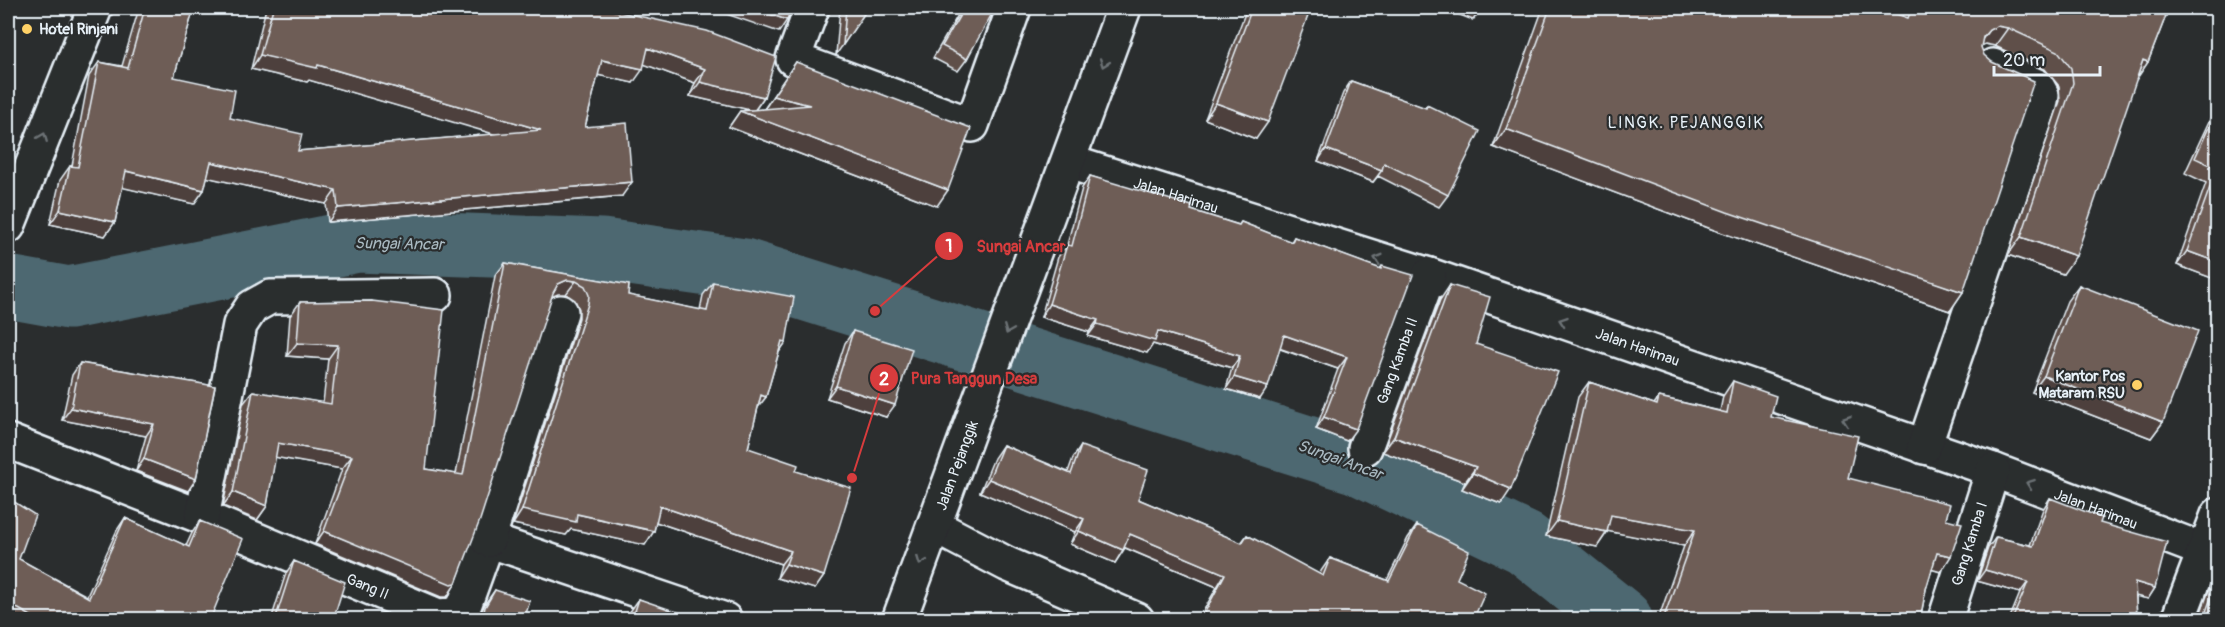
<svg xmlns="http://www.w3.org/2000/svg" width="2225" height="627" font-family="Pangolin,sans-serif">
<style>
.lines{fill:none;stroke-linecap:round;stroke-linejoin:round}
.river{stroke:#4d6871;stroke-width:63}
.street-casing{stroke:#e8f1f8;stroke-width:38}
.secondary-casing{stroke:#e8f1f8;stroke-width:38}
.primary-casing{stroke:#e8f1f8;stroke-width:38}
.street{stroke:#2a2d2e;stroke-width:33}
.secondary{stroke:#2a2d2e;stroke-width:33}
.primary{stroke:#2a2d2e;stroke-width:33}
.wall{fill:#5f504a;stroke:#e8f1f8;stroke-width:1.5}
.shaded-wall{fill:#4d413c;stroke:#e8f1f8;stroke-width:1.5}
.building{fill:#6e5d56;stroke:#e8f1f8;stroke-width:1.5}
.oneway{stroke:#6c7275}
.poi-dot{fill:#ffd166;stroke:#2a2d2e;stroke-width:2}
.labels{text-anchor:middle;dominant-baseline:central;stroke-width:4.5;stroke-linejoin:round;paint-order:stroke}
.poi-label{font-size:15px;font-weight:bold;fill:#e8f1f8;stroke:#2a2d2e;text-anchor:start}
.street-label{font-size:15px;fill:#e8f1f8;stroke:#2a2d2e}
.neighbourhood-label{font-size:16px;letter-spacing:1.5px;fill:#e8f1f8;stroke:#2a2d2e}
.water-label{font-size:16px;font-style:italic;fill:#aabac2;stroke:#2a2d2e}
.leader{fill:none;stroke:#d83c3d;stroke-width:2}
.callout-dot{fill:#d83c3d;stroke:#2a2d2e;stroke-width:2}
.mark-label{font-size:18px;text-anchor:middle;font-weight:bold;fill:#fff}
.callout-label{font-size:16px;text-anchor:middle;font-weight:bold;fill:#d83c3d;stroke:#2a2d2e;stroke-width:4.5;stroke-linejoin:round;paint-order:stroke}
</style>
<rect width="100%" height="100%" fill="#2a2d2e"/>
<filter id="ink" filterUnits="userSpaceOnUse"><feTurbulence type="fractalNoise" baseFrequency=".0167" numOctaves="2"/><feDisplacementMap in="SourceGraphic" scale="12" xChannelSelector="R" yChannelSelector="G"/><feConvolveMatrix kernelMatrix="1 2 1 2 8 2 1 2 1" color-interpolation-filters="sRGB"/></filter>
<g filter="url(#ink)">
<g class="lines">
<!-- river -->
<path class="river" d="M8 287 69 298 357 241 602 250 744 270 1358 463 1525 543 1621 620"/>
<defs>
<g id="street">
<path d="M812 8 793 59 972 125 1014 8"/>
<path id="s1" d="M1069 162 1429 275 1993 470 2203 550"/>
<path id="s2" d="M8 441 202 517 438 616 452 615 463 609 488 540 725 620"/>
<path d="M1924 447 2040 106 2042 95 2037 86 1993 66"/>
<path id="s3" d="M1365 448 1429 275"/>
<path d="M202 517 240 325 252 307 270 297 435 295"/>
<path d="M934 526 1007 564 1137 620"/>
<path d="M488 540 561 312"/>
<path id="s4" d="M1945 620 1993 470"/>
</g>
<path id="secondary" d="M8 226 95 8
M2178 620 2218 515"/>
<g id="primary">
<path id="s5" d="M899 620C976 416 1051 212 1124 8"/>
</g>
</defs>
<!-- street casing -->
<use href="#street" class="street-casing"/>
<!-- secondary casing -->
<use href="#secondary" class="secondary-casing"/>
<!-- primary casing -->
<use href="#primary" class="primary-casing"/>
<!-- street -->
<use href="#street" class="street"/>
<!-- secondary -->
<use href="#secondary" class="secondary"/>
<!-- primary -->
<use href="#primary" class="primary"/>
</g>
<!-- wall -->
<path class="wall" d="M139 8H194L174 77 230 118 298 151 496 134 309 80 307 82 251 69 266 8H565L571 10 573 8H602L764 97 755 110 764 109 796 62 937 206 729 127 740 111 750 110 690 96 695 83 644 64 633 83 598 75 585 127 622 196 328 222 326 204 207 177 204 190 194 204 122 187 115 222 105 236 50 224 60 180 70 166H72L89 76 99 62 122 66Z
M840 8H868L836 55Z
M962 8H989L967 59 958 71 933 58Z
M1247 8H1311L1256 139 1205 119Z
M1543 8H1879L1903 16 1907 8H2169L2148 62 2136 79 2063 274 2008 255 2060 101 2059 86 2045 69 1995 46 1985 44 1981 46 1963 292 1950 311 1714 230 1493 147Z
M1351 81 1425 108 1427 105 1448 195 1439 207 1378 176 1373 182 1318 161 1343 93Z
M2217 104V280L2177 265 2206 183 2185 173Z
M1090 176 1191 210 1239 225 1241 222 1291 242 1294 237 1380 269 1382 266 1347 441 1316 429 1338 369 1280 349 1260 399 1226 389 1232 368 1153 344 1147 353 1088 336 1089 332 1041 317 1058 257 1067 245 1082 188Z
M505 263 629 285 628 295 700 310 703 295 713 282 786 342 779 352 766 397 758 407 748 448 796 471 824 576 815 589 777 578 781 564 656 522 654 531 645 545 571 529 566 535 513 524 579 318V309L575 300 566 294H558L551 297 456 583 447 597H441L315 544 342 469 275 457 267 506 257 520 223 506 243 404 253 391 323 403 328 359 287 356 290 316 300 302 372 301 426 469 456 474 495 276Z
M1450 285 1476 344 1501 504 1462 489 1465 482 1383 452 1440 300Z
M2079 285 2163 422 2151 438 2032 392 2067 301Z
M853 331 886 417 827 398 845 343Z
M80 363 215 386 196 479 188 491 136 471 146 436 62 420 72 375Z
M1733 381 1771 417 1848 478 1946 519 1941 572 1932 569 1926 589 1920 620H1658L1684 546 1608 531 1597 547 1546 536 1578 397 1589 382 1654 404 1659 397 1720 411 1723 396Z
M1003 445 1068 472 1073 458 1081 446 1138 499 1241 543 1247 535 1320 575 1321 571 1330 558 1387 580 1408 538 1417 525 1457 579 1473 620H1198L1217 587 1125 548 1115 563 1070 544 1075 532 980 492 994 458Z
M8 498 19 559 87 596 117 530 125 518 186 546 192 533 200 521 210 620 8 619Z
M2050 498 2100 523 2155 588 2148 599 2136 596 2137 620H2009L2020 593 1977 581 1988 548 1996 537 2030 545 2043 509Z
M294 561 333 620H271L286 573Z
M2217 569V620H2198Z
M495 590 524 620H477L485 604Z
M639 599 684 620H626L629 613Z"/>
<!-- shaded-wall -->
<path class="shaded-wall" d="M709 8H752L787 20 779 32Z
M1442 8H1482L1473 20Z
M1997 26 2008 28 1995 46 1985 44 1976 48 1989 30Z
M648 48 705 69 695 83 638 62Z
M260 55 318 65 541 130 531 145 309 80 307 82 251 69Z
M602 60 643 69 633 83 593 74Z
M2143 60 2148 62 2136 80Z
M700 82 764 97 754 111 690 96Z
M773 96 810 105 762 113Z
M1216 103 1268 122 1256 139 1205 119Z
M740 111 948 190 937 206 729 127Z
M1506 129 1963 292 1950 311 1714 230 1493 147Z
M1326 149 1382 170 1373 182 1318 161Z
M211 162 336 190 326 204 201 176Z
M126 171 204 190 194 204 116 186Z
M632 182 622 196 328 222 338 208Z
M60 210 115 222 105 236 50 224Z
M2021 237 2076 256 2063 274 2008 255Z
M2187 251 2217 262V280L2177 265Z
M567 280 576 281 566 294H558L549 298 558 284Z
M1049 304 1098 320 1089 332 1041 317Z
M1097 324 1158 331 1240 356 1232 368 1153 344 1147 353 1088 336Z
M1284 335 1347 357 1338 369 1276 347Z
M782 341 786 342 777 355Z
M297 343 338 345 328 359 287 356Z
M2044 376 2163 422 2151 438 2032 392Z
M1234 377 1268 387 1260 399 1226 389Z
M836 386 895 405 886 417 827 398Z
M761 395 766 397 756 410Z
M71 408 154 424 146 436 62 420Z
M1324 417 1356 429 1347 441 1316 429Z
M1394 437 1476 467 1465 482 1383 452Z
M278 443 352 456 342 469 268 456Z
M144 459 196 479 188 491 136 471Z
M1473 473 1511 489 1501 504 1462 489Z
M989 479 1084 519 1075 532 980 492Z
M233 492 267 506 257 520 223 506Z
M660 506 791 551 781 564 650 520Z
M522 510 577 514 654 531 645 545 571 529 566 535 513 524Z
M1611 515 1695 530 1684 546 1601 530Z
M1557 521 1607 532 1597 547 1546 536Z
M324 531 456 583 447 597H441L315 544Z
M1079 531 1123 550 1115 563 1070 544Z
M1130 534 1225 574 1217 587 1121 546Z
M1937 553 1951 556 1941 572 1927 568Z
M786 564 824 576 815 589 777 578Z
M1985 570 2028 582 2020 593 1977 581Z
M2135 582 2155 588 2148 599 2127 594Z"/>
<!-- building -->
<path class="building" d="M145 8H194L174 77 235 90 230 118 302 134 298 151 541 130 318 65 317 68 260 55 273 8H565L574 11 575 8H602L707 31 776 57 764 97 700 82 705 69 648 48 643 69 602 60 585 127 627 123 632 182 338 208 336 190 211 162 204 190 126 171 115 222 60 210 70 166 78 167 99 62 128 68Z
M752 8H791L787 20Z
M846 8H868L843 45Z
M964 8H989L994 10 967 59 942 46Z
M1252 8H1311L1268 122 1216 103Z
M1550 8H1879L1908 18 1912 8H2169L2148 62 2143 60 2076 256 2021 237 2073 83 2071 68 2058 51 2008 28 1997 26 1989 30 1983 37 1981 47 1984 55 1992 62 2034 81 1963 292 1727 212 1506 129Z
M796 62 971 128 948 190 740 111 810 105 773 96Z
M1351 81 1426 108 1427 105 1480 131 1448 195 1384 163 1382 170 1326 149Z
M2217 110V262L2187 251 2217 168 2195 158Z
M1090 176 1192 206 1191 210 1239 225 1241 222 1292 242 1294 237 1381 269 1382 266 1413 275 1356 429 1324 417 1347 357 1284 335 1268 387 1234 377 1240 356 1158 331 1155 341 1097 324 1098 320 1049 304 1067 245 1072 246Z
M505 263 629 285 628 295 707 311 713 282 794 297 786 342 782 341 766 397 761 395 748 448 798 465 796 471 851 488 824 576 786 564 791 551 660 506 654 531 577 514 576 522 522 510 588 304 589 295 585 286 576 281 567 280 558 284 553 293 480 520 456 583 451 584 324 531 352 456 278 443 267 506 233 492 253 391 331 404 338 345 297 343 300 302 372 301 444 310 426 469 463 475Z
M1450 285 1490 297 1476 344 1558 372 1511 489 1473 473 1476 467 1394 437Z
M2079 285 2198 331 2163 422 2044 376Z
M853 331 912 349 895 405 836 386Z
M80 363 215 386 196 479 144 459 154 424 71 408Z
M1733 381 1776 396 1771 417 1858 436 1848 478 1950 504 1946 519 1962 523 1951 556 1937 553 1926 589 1920 620H1671L1664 617 1695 530 1611 515 1607 532 1557 521 1589 382 1657 405 1659 397 1727 413Z
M1003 445 1071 474 1081 446 1148 470 1138 499 1242 543 1247 535 1323 576 1330 558 1389 581 1417 525 1469 551 1457 579 1485 593 1473 620H1215L1204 614 1225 574 1130 534 1123 550 1079 531 1084 519 989 479Z
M8 498 35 515 19 559 89 598 125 518 189 547 200 521 243 539 210 620H38L8 603Z
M2050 498 2102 518 2100 523 2167 542 2155 588 2135 582 2137 620H2012L2028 582 1985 570 1996 537 2033 546Z
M294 561 345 582 333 620H275Z
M2217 581V620H2203Z
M495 590 530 601 524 620H482L485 607Z
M639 599 686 615 684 620H632Z"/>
<!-- one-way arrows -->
<defs><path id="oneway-chevron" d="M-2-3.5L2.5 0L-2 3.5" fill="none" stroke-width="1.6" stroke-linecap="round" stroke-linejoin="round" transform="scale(1.5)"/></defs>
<g class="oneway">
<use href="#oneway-chevron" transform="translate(1104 63) rotate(110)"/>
<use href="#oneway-chevron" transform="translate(43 137) rotate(-68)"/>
<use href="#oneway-chevron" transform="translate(1378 259) rotate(-163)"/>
<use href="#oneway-chevron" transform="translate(1563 321) rotate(-161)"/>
<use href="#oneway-chevron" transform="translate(1008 330) rotate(112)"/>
<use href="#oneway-chevron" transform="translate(1846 420) rotate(-161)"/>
<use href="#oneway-chevron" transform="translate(2030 484) rotate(-160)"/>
<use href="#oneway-chevron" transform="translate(921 561) rotate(111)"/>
</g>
</g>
<!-- markers -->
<g class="poi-dot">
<circle cx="27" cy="29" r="6"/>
<circle cx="2137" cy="385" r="6"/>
</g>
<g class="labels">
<!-- poi labels -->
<g class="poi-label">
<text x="39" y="29">Hotel Rinjani</text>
<text x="2125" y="376" text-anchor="end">Kantor Pos<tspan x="2125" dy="17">Mataram RSU</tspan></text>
</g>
<!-- street labels -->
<g class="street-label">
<text stroke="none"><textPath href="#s1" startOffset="112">Jalan Harimau</textPath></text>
<text stroke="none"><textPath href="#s1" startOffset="598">Jalan Harimau</textPath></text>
<text stroke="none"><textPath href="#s3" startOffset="93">Gang Kamba II</textPath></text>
<text stroke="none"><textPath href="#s5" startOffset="165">Jalan Pejanggik</textPath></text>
<text stroke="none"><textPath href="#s1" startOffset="1084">Jalan Harimau</textPath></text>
<text stroke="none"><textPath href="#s4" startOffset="80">Gang Kamba I</textPath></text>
<text stroke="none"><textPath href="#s2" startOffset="388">Gang II</textPath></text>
</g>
<!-- neighbourhood labels -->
<g class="neighbourhood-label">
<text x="1686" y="123">LINGK. PEJANGGIK</text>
</g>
<!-- water labels -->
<g class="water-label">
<text transform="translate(399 244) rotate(1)">Sungai Ancar</text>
<text transform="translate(1340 460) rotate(20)">Sungai Ancar</text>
</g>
</g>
<!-- callouts -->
<path class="leader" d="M875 311L949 246M852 478L884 378"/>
<g class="callout-dot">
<circle cx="875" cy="311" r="6"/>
<circle cx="852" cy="478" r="6"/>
<circle cx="949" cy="246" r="15"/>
<circle cx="884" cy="378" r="15"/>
</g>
<g class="mark-label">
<text x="949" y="252">1</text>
<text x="884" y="385">2</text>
</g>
<g class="callout-label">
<text x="1021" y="252">Sungai Ancar</text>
<text x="974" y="384">Pura Tanggun Desa</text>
</g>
<!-- margin -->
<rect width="2225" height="627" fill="none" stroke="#2a2d2e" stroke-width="30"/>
<rect x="15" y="15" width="2195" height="597" fill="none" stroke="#e8f1f8" stroke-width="2" filter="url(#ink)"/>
<!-- scale -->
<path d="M1994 66v9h106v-9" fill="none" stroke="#e8f1f8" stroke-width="3"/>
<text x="2003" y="66" font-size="18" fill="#e8f1f8" stroke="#2a2d2e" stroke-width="4.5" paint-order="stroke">20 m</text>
</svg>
